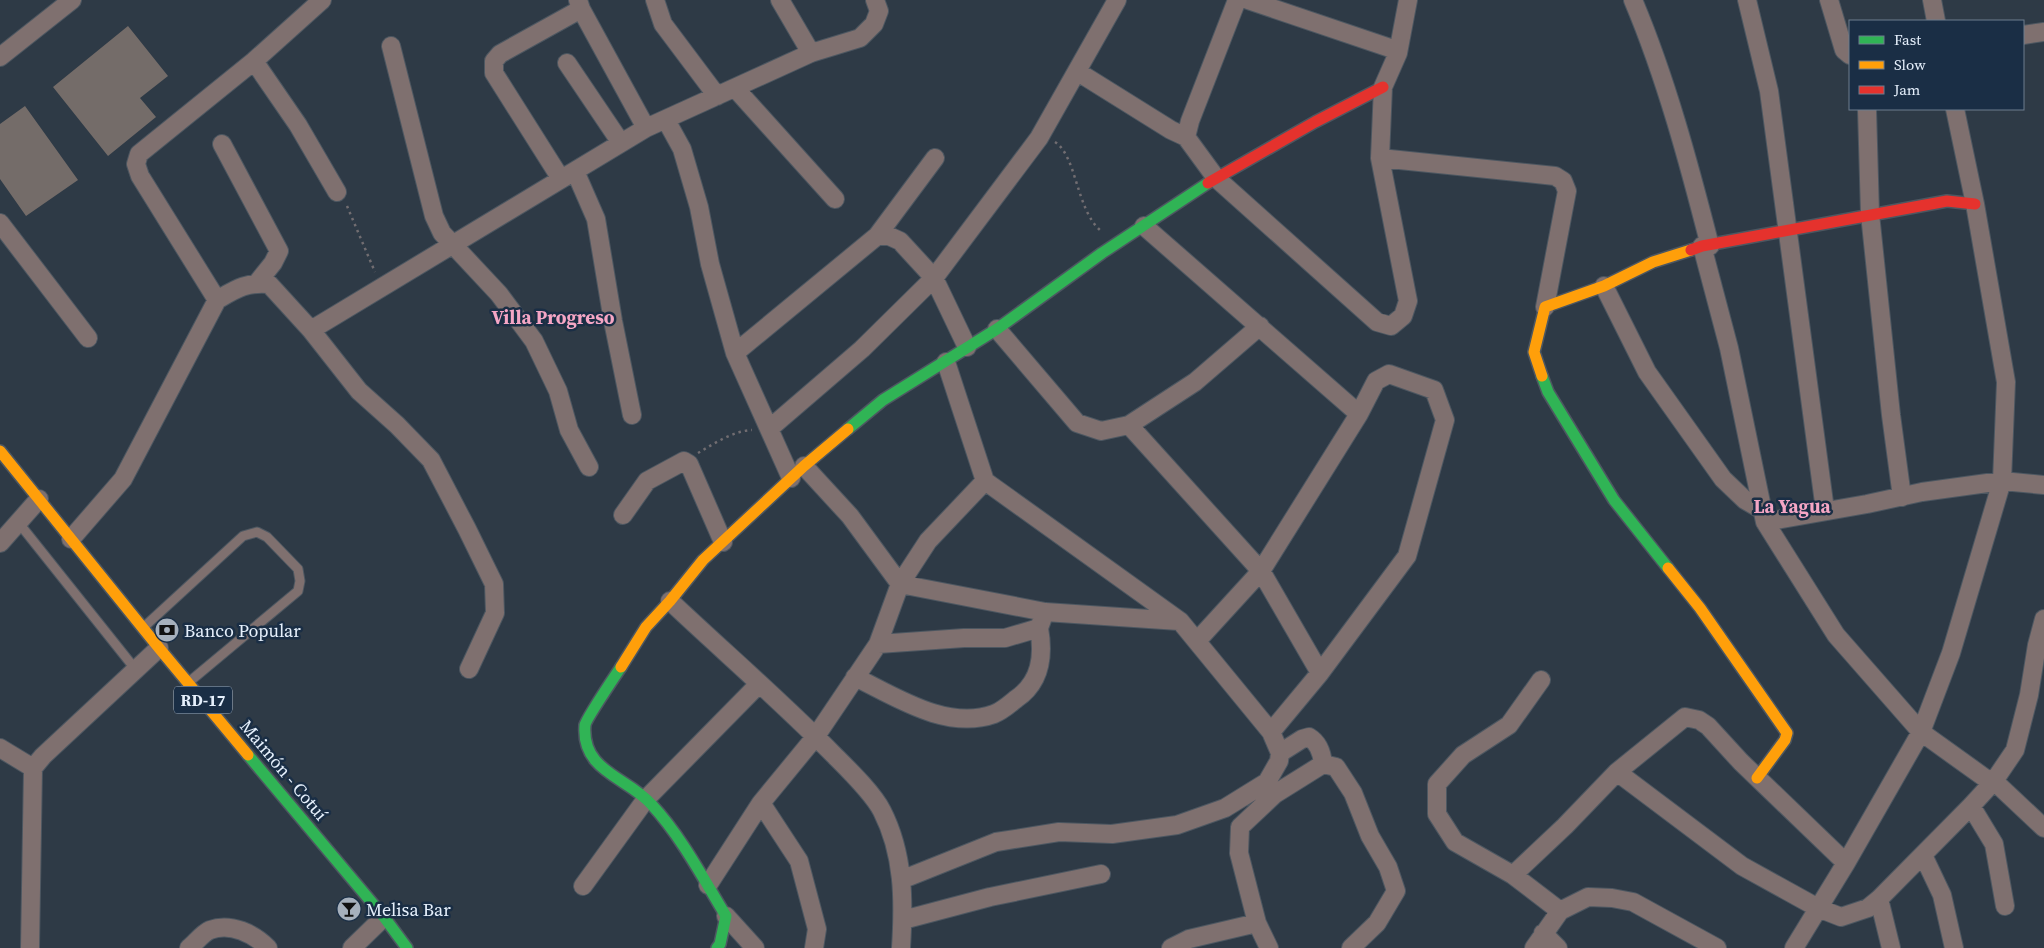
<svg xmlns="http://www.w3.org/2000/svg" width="2044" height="948" font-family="'Source Serif 4',serif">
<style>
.building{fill:#746c69}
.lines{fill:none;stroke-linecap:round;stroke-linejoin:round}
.lane-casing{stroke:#4d5761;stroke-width:11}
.street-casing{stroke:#4d5761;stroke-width:20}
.fast-casing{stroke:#4d5761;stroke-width:14}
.slow-casing{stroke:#4d5761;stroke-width:14}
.jam-casing{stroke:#4d5761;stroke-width:14}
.path{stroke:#716d71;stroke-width:2.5;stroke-dasharray:2.5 4;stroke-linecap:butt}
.lane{stroke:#7f706f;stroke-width:9}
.street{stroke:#7f706f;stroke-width:18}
.fast{stroke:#30b455;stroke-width:11}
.slow{stroke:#ff9f0a;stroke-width:11}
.jam{stroke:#e5322d;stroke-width:11}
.labels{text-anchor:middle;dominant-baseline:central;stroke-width:5;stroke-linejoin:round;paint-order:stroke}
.shield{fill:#1a2e45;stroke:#a9b6c5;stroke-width:1}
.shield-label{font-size:16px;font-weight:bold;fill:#e6f0fc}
.poi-label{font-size:18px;fill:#e6f0fc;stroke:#1a2e45;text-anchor:start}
.street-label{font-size:18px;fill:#e6f0fc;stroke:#1a2e45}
.neighbourhood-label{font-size:19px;font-weight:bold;fill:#f5a6c5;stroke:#1a2e45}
</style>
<rect width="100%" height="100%" fill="#2e3a46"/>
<!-- building -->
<path class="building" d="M128 26 168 76 140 98 156 117 108 156 53 87Z
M25 106 78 180 26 216 0 179V124Z"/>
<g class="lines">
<defs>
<path id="lane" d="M18 522 136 670
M145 626 243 536 257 532 267 537 298 569 300 581 298 591 189 682"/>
<path id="street" d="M578 0 581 9 646 128
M655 0 663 24 717 96
M780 0 811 53
M1633 0C1666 78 1689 164 1710 246
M1747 0 1769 91 1825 510
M1829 0 1844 50 1850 55
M1932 0 1936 21
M2023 35 2044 32
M391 46 434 216 442 233 499 294 534 341 558 391 569 430 589 467
M1398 53 1408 0
M0 57 72 0
M254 61 298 125 337 192
M567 63 621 143
M1078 72 1171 130 1186 137 1190 121 1237 0
M735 88 835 199
M1867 109 1870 214 1891 415 1902 497
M666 120 682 149 699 207 710 264 735 353 791 478
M1186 137 1216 178 1377 322 1391 326 1403 316 1408 301 1380 158 1383 87 1398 53 1393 49 1248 0
M222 144 279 251 273 263 257 283
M1380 158 1555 176 1563 181 1567 191 1545 307
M575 171 596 219 613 321 632 415
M561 179 494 73V61L500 54 581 9
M0 223 88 338
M1144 226 1359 414
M877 236H889L900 241 934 278 967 347
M1702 246 1729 348 1765 522 1836 635 1921 732 1985 778 1994 781 2044 828
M1604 286 1647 372 1723 479 1745 500 1764 511
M217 300C236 289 246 282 269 284L311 330 359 391 397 425 431 460 467 529 494 584 495 613 469 669
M997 329 1077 423 1101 431 1129 425 1195 382 1260 326
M311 330 646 128 811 53 860 38 874 24 879 11 875 0
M735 353 877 236 935 158
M1129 425 1261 571 1320 673
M769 429 862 349 934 278 1039 138 1117 0
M804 466 850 516 900 584 1045 612 1179 621
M623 515 647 481 684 461 689 464 723 542
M1765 522 1867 504 1922 492 2002 481 2044 485
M71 539 123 479 217 300 140 176 136 164 139 154 254 61 322 0
M0 543 39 499
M670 601C724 652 781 701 833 754 848 769 873 793 882 811 904 854 904 901 901 948
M1197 641 1261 571 1359 414 1376 381 1389 374 1434 390 1445 420 1407 556 1320 673 1271 732
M878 644 964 638H1005L1039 628 1043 617
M855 677C896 697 947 731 994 714 1002 711 1010 704 1016 699 1041 682 1044 656 1039 628
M1541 680 1509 725 1463 755 1437 784V814L1455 842 1513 875 1560 911
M0 748 33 768
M1280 753 1302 739 1309 737C1319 743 1322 753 1323 764
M1617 772 1742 866 1818 908 1841 917 1868 908 1879 899 1971 806 1994 781 2015 750 2029 695 2037 645 2044 619
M761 803 799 861 817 929 814 948
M1971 806 1994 844 2005 906
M1923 855 1942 895 1954 948
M1513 875 1565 826 1617 772 1685 717 1699 720 1708 726 1741 762 1846 863
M901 880 996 842 1059 832 1112 834 1177 825 1225 808 1267 782 1279 761 1280 753 1271 732 1180 621 985 481
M708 885 761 803 816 736 878 644 900 584 928 541 985 481 946 362
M583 886 646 799 759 684
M1879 899 1891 948
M726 916 755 948
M903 920 990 897 1101 874
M1543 933 1558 948
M30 948 33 768 43 756 159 648
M189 948C195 943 203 933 210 930 231 922 254 934 268 948
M352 948 384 917
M1171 948 1189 939 1257 923
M1269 948 1257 923 1239 853 1240 827 1275 794 1323 764 1336 767 1353 793 1370 836 1388 867 1396 891 1377 923 1351 948
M1534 948 1560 911 1588 897 1612 898 1633 902 1717 948
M1794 948 1846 863 1921 732 1951 653 2002 481 2006 382 1975 204 1955 109"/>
<path id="fast" d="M1542 376 1548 392 1614 500 1668 568
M848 429 883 400 997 329 1102 253 1208 183
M621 667C615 676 586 719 585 725 581 772 628 777 652 805 681 836 704 880 726 916L720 944 717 948
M248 755 384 917 407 948"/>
<path id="slow" d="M1542 376 1534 352 1545 307 1604 286 1653 262 1691 250
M0 451 159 648 248 755
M1668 568 1700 608 1787 733 1785 740 1757 778
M621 667 646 627 670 601 703 560 804 466 848 429"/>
<path id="jam" d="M1208 183 1315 122 1383 87
M1691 250 1702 246 1947 201 1975 204"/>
</defs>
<!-- lane casing -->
<use href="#lane" class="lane-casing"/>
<!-- street casing -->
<use href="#street" class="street-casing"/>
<!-- fast casing -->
<use href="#fast" class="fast-casing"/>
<!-- slow casing -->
<use href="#slow" class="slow-casing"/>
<!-- jam casing -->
<use href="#jam" class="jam-casing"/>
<!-- path -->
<path class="path" d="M1055 142C1077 156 1076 210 1101 231
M347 206 375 272
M698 453C715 443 733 431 752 430"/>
<!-- lane -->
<use href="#lane" class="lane"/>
<!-- street -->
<use href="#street" class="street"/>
<!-- fast -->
<use href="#fast" class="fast"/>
<!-- slow -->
<use href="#slow" class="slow"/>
<!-- jam -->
<use href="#jam" class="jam"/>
</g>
<!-- icons -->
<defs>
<symbol id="bank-disc" viewBox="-11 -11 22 22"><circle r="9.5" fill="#a6b0bc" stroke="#1a2e45"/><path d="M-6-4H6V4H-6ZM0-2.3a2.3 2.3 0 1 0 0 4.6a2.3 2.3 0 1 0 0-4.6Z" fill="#111"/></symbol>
<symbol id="bar-disc" viewBox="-11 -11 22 22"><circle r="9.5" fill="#a6b0bc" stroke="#1a2e45"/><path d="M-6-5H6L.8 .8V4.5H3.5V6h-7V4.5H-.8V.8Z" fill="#111"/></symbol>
</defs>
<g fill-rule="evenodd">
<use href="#bank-disc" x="153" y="616" width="28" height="28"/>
<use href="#bar-disc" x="335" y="895" width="28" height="28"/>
</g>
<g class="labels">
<!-- shield labels -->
<rect class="shield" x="174" y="686.5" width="58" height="27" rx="4"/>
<g class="shield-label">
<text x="203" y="700">RD-17</text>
</g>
<!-- poi labels -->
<g class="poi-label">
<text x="184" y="630">Banco Popular</text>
<text x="366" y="909">Melisa Bar</text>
</g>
<!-- street labels -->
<g class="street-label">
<text transform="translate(284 770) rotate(50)">Maimón - Cotuí</text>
</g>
<!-- neighbourhood labels -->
<g class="neighbourhood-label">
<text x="553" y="317">Villa Progreso</text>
<text x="1792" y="506">La Yagua</text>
</g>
</g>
<!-- legend -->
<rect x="1849" y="20" width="175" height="90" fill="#1a2e45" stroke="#6c7c8e"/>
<rect x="1859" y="36" width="25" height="8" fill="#30b455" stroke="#6c7c8e"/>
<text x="1894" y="45" font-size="15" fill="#e6f0fc">Fast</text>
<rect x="1859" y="61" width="25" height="8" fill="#ff9f0a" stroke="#6c7c8e"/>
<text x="1894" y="70" font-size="15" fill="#e6f0fc">Slow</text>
<rect x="1859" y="86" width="25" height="8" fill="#e5322d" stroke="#6c7c8e"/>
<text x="1894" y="95" font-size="15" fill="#e6f0fc">Jam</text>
</svg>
